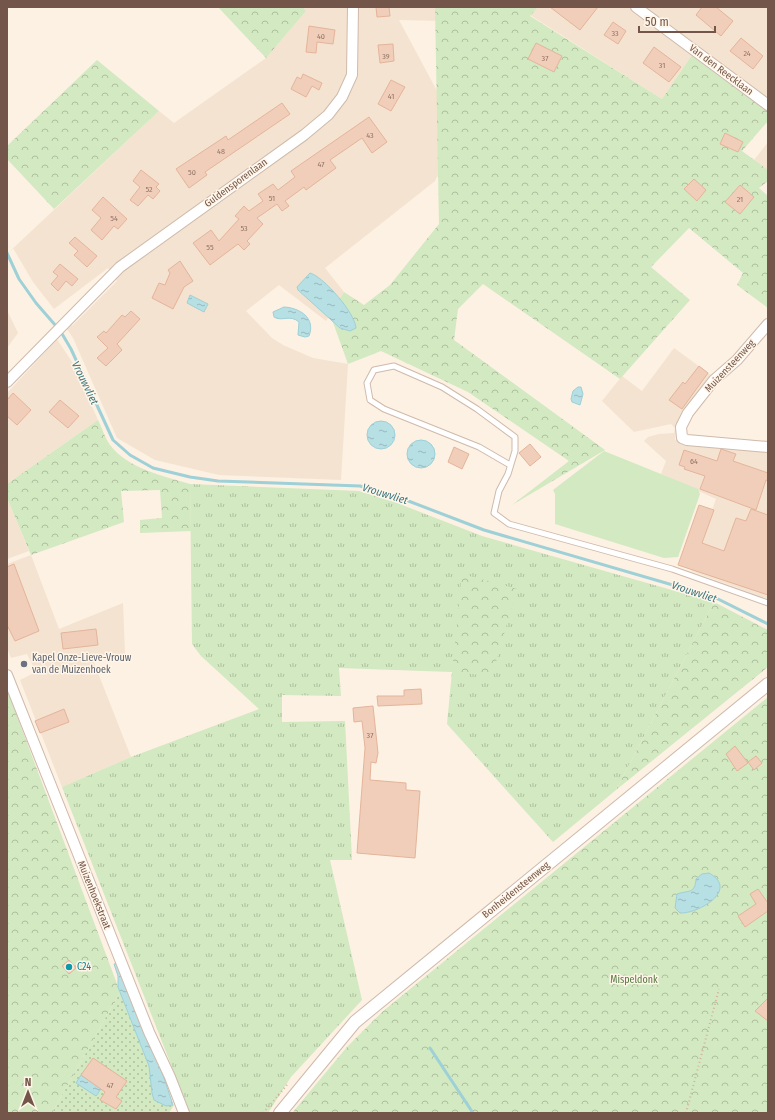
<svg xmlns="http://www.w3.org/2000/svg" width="775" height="1120" font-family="'Fira Sans Condensed',sans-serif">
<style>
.residential{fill:#f4e3d0}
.grass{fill:url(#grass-tufts)}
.forest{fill:url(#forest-crowns)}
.garden{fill:url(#garden-dots)}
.pitch{fill:#d2e9c1}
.water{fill:url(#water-ripples);stroke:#9dd0d7}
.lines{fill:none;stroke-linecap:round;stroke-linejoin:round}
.stream{stroke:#9dd0d7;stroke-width:3}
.building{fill:#f1ceba;stroke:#e4b49a}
.service-casing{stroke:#cfbaac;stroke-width:7}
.minor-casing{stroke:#cfbaac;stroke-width:12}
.tertiary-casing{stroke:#cfbaac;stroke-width:14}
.path{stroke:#d6b19d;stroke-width:2;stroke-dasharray:1 3;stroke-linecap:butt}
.service{stroke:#fff;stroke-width:5}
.minor{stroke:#fff;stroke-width:10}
.tertiary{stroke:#fff;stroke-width:12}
.worship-dot{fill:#6b7280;stroke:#fff5e8;stroke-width:1.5}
.culture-dot{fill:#0f9aa8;stroke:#fff5e8;stroke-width:1.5}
.labels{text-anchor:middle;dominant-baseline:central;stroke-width:3;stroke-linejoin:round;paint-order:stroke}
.number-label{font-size:8px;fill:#927465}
.street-label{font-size:10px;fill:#735649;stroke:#fff5e8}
.worship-label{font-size:10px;fill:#5b616d;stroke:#fff5e8;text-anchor:start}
.culture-label{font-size:10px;fill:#0d838f;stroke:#fff5e8;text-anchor:start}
.park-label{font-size:10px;fill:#547941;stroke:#fff5e8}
.water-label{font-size:11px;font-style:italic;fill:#3f7780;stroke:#fff5e8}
</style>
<defs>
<pattern id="grass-tufts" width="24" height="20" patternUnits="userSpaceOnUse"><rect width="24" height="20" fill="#d2e9c1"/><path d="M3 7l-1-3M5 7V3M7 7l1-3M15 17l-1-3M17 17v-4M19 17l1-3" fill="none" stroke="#afc09f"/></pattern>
<pattern id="forest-crowns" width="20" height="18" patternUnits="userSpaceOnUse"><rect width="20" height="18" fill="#d2e9c1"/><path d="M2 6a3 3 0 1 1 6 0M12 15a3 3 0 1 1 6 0" fill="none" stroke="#afc09f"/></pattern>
<pattern id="garden-dots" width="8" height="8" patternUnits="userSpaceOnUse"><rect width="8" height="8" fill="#d2e9c1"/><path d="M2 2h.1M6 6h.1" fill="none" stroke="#afc09f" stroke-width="1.8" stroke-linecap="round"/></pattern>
<pattern id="water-ripples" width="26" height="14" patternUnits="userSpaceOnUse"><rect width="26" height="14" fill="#b7e0e5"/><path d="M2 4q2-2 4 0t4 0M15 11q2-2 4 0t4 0" fill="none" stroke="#99b8bc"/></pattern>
</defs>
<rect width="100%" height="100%" fill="#fcf1e2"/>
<!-- residential -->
<path class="residential" d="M303 7H441L442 21 399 20 459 132 435 181 325 268 344 292 326 321 279 285 246 311 272 338 283 345 313 358 348 364 341 480 219 475 155 460 117 438 73 338 65 326 69 323 72 326 117 281 108 268 54 309 33 282 13 248 7 254 159 111 174 123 266 58 306 11Z
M538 7H628L646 20 644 7H768V99L676 31 692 55 662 99 530 15Z
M768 142V170L754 160Z
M7 310 18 333 7 348Z
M55 336 74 365 98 420 7 484V393L50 347 52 339Z
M674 348 711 375 679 420 676 426 675 440 714 447H737L768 453V599L691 571 716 499 661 474 666 461 644 441 648 437 659 434 674 433 675 428 671 424 634 432 602 401 622 376 642 391Z
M7 498 29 551 7 559Z
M31 555 59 629 123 603 125 654 91 655 131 757 62 787 20 680 36 672 27 654 11 658 7 648V564Z"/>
<!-- grass -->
<path class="grass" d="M190 484 359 491 397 503 482 536 714 602 616 790 553 842 447 724 452 672 339 668 341 696 282 695V722L345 721 352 860H330L362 1000 291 1077 268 1113H190L62 787 131 757 259 709 201 656 192 644Z"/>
<!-- forest -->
<path class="forest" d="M218 7H303L306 11 266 58Z
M435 7H538L530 16 662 99 692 55 768 111V121L742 151 768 170V181L759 188 768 196V308L737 285 743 273 689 228 651 267 690 300 620 379 483 284 458 309 454 340 605 450 512 505 569 461 468 392 381 351 348 364 330 314 344 292 364 305 390 285 439 224Z
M97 60 159 111 54 209 7 159V146Z
M98 420C102 428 105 438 110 445 128 469 164 476 190 484L191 531 140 533V520L162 518 160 490 121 491 124 522 31 555 7 498V484Z
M462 574 517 589 492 676 452 672Z
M714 602 768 630V667L616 790Z
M7 689 120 992 52 1113H7Z
M768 697V1113H292L347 1047 382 1012Z"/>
<!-- garden -->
<path class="garden" d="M120 992 149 1066 151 1079 170 1105H174L169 1113H52Z"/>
<!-- pitch -->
<path class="pitch" d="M604 451 698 489 700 494 678 557 664 558 555 524V494L553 490Z"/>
<!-- water -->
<path class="water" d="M310 273C324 277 355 313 356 328L350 331 340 328 298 290 297 287Z
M190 295 208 304 204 312 187 303Z
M284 307C300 308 316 318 309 336L305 337 298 335 299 322C290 314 282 322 274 317L273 312Z
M578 387H581L583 394 580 405 572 402 571 399 573 391Z
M367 435a14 14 0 1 1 28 0a14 14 0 1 1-28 0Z
M407 454a14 14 0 1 1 28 0a14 14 0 1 1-28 0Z
M709 873C740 890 698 914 680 913L675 908 677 894C689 890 695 894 696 879L702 874Z
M118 963 163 1075 173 1105 166 1106 154 1100 152 1093 149 1066 118 987V976L114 964Z
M81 1075 101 1089 96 1096 76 1083Z"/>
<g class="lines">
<!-- stream -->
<path class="stream" d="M7 253 19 279 36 303 56 326
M61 332 71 349 113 440 130 455 153 468 190 477 218 481 360 486 398 497 484 530 714 597 768 624
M430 1048 473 1113"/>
</g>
<!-- building -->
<path class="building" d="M376 7H389L390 16 377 17Z
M550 7H598L580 30Z
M702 7H716L733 21 721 36 696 15Z
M613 22 626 31 618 44 604 35Z
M309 26 335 30 333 44 317 42 316 53 306 52Z
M741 38 763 56 753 69 730 51Z
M536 43 562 56 554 72 528 59Z
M393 44 394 61 380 63 378 45Z
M654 47 681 67 669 82 643 63Z
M303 74 322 83 319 90 312 86 306 97 291 89 297 77 301 79Z
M391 80 405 87 391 111 378 104Z
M282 103 290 114 205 172 207 175 189 188 176 169 226 136 228 140Z
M369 117 387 142 372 153 362 138 330 160 336 168 306 190 304 187 285 201 289 206 282 211 277 204 257 218 263 224 247 241 250 244 244 250 238 244 210 265 193 243 211 230 219 241 239 219 235 216 244 206 249 211 263 201 258 194 273 184 278 190 295 177 291 171Z
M725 133 743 142 738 152 720 144Z
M141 170 159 184 156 187 160 191 153 199 148 195 138 206 130 200 140 187 133 181Z
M694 179 706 190 697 201 684 189Z
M740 185 754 197 740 214 725 202Z
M103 197 127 219 118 229 114 226 102 240 91 230 101 218 92 210Z
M75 237 97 256 87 267 74 255 78 251 69 243Z
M180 261 193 281 184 287 173 309 152 298 159 283 165 285 170 273 168 270Z
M60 264 78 279 72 286 66 281 58 291 51 284 58 276 53 272Z
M131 311 140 319 117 344 122 350 106 366 97 358 108 348 97 337 104 331 106 333 122 315 125 317Z
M699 366 708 373 682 409 669 400 683 382 685 384Z
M13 393 31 410 17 425 7 416V400Z
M60 400 79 416 68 428 49 412Z
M530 444 541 457 530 466 519 453Z
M454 447 469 454 462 469 448 462Z
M721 449 736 454 733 461 768 473V481L766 480 756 510 700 489 705 476 684 469 685 467 679 465 684 450 717 461Z
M699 505 714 510 702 543 724 551 736 518 746 521 751 509 768 515V595L678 565Z
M14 564 39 631 15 641 7 625V567Z
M96 629 98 645 63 649 61 633Z
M421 689 422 704 378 706 377 696H404V690Z
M373 706 378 753 376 763 371 762 370 780 406 783V790L420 791 415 858 357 853 365 748 362 721 354 722 353 708Z
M64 709 69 722 40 733 35 721Z
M735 746 748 763 737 771 726 754Z
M756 756 762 763 754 770 748 762Z
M758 889 768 903V911L745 927 738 916 756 904 750 894Z
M69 960 76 968 69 974 62 966Z
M768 998V1021L755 1011Z
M93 1058 127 1081 116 1097 122 1101 116 1109 100 1100 105 1092 81 1075Z"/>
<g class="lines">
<defs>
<path id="service" d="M510 465 479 447 384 409 370 400 367 383 374 370 394 366 442 387 477 409 515 437V451L508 474 499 491 494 513 509 524 672 569 768 603"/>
<path id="minor" d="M636 7 768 105
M768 324 737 360 714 380 688 413 681 427 682 438 687 440 768 447
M7 382 120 267 304 135 328 115 342 97 352 75 353 7
M7 675 149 1032 170 1077 184 1113"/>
<path id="tertiary" d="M280 1113 355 1022 768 684"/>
</defs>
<!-- service casing -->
<use href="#service" class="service-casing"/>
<!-- minor casing -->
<use href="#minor" class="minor-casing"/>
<!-- tertiary casing -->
<use href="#tertiary" class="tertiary-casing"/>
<!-- path -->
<path class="path" d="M263 1113 287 1085
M686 1113 719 989"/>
<!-- service -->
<use href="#service" class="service"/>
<!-- minor -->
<use href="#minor" class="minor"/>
<!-- tertiary -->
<use href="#tertiary" class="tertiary"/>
</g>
<!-- markers -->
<circle class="worship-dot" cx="24" cy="664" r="4"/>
<circle class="culture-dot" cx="69" cy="967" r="4"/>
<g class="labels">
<!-- number labels -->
<g class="number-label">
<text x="615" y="33">33</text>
<text x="321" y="36">40</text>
<text x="747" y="53">24</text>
<text x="386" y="56">39</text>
<text x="545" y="58">37</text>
<text x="662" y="65">31</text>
<text x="391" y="96">41</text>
<text x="370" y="135">43</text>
<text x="221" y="151">48</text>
<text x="321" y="164">47</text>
<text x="192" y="172">50</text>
<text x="149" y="189">52</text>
<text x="272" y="198">51</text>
<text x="740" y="199">21</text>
<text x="114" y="218">54</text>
<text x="244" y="228">53</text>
<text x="210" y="247">55</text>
<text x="694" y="461">64</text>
<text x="370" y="735">37</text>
<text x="110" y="1085">47</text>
</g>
<!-- street labels -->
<g class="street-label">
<text transform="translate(721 70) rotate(37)">Van den Reecklaan</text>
<text transform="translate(236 183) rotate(-36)">Guldensporenlaan</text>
<text transform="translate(730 366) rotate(-47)">Muizensteenweg</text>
<text transform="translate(516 890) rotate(-39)">Bonheidensteenweg</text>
<text transform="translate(94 895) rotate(68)">Muizenhoekstraat</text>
</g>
<!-- worship labels -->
<g class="worship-label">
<text x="32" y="658">Kapel Onze-Lieve-Vrouw<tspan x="32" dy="12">van de Muizenhoek</tspan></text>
</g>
<!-- culture labels -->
<g class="culture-label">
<text x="77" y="967">C24</text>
</g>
<!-- park labels -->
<g class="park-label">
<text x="634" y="980">Mispeldonk</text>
</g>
<!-- water labels -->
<g class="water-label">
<text transform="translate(85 383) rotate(64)">Vrouwvliet</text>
<text transform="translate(385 494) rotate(17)">Vrouwvliet</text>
<text transform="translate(694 592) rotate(18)">Vrouwvliet</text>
</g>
</g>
<!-- border -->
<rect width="775" height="1120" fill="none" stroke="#735649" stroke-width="16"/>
<!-- north arrow -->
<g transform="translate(28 1092)" stroke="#fff5e8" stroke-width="3" paint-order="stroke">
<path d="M0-3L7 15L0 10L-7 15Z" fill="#735649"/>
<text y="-6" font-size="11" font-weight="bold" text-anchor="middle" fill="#735649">N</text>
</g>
<!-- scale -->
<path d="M639 26v6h76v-6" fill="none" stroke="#735649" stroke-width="2"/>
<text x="645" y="26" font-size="12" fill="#735649" stroke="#fff5e8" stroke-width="3" paint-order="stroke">50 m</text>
</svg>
